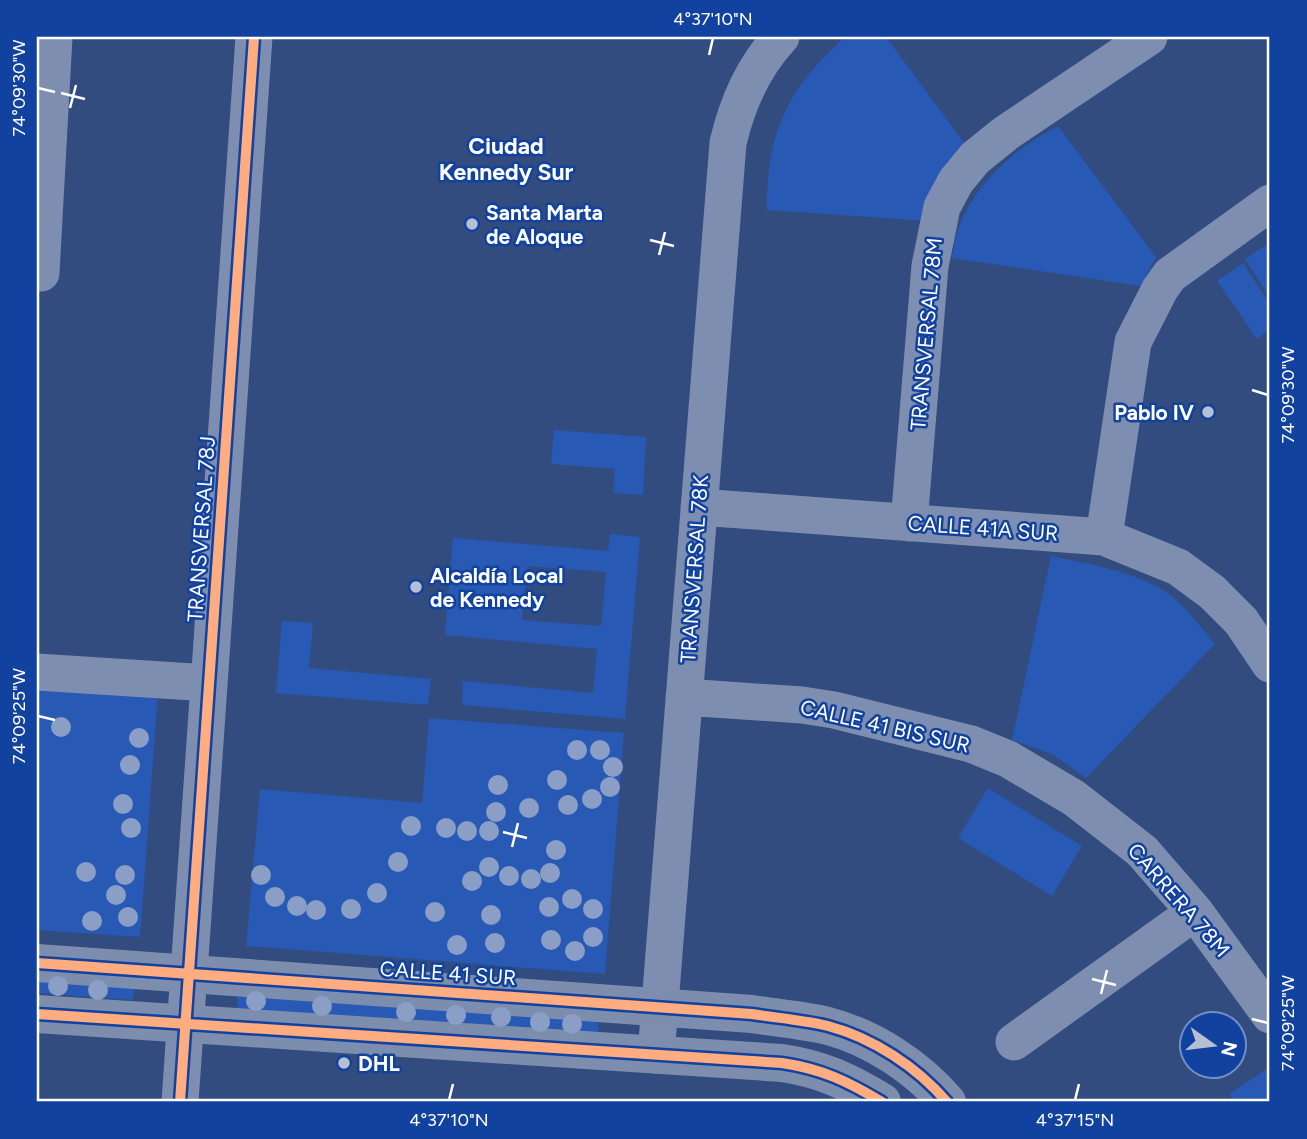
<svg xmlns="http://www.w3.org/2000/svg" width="1307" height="1139" font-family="Figtree,sans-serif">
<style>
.green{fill:#2759b5;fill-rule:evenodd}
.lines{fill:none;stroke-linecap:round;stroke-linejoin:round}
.minor{stroke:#7d8eb0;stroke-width:37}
.major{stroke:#7d8dae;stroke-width:38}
.cycleway-casing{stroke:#12429f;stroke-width:15}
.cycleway{stroke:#ffac80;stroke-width:10}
.tree{fill:#8b9ec5}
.ticks{fill:none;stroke:#fff;stroke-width:2.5}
.poi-dot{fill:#b7c0d2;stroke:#12429f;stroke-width:2.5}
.labels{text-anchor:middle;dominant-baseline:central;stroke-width:5;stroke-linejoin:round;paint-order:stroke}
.poi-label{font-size:21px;font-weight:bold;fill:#fff;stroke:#12429f;text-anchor:start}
.street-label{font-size:21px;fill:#fff;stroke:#12429f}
.neighbourhood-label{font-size:23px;font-weight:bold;fill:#fff;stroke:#12429f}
.neatline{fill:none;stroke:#fff;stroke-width:2.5}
.ticks-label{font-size:18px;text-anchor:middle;fill:#fff}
</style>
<rect width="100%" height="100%" fill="#324c7f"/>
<!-- green -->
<path class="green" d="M845 37H886L968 148 927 221 767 210C767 132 787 89 845 37Z
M1058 126 1156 257 1141 286 952 258C954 248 955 236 959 226 977 181 1016 148 1058 126Z
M1270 242V298L1245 259Z
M1243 263 1270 304V329L1257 339 1217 281Z
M554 430 646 437 643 495 613 493 615 469 551 464Z
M610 534 640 537 625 719 462 705 463 681 593 693 597 649 445 635 453 538 608 551ZM527 566 606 572 601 626 522 620Z
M1051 556C1085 563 1125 570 1156 586 1180 598 1198 624 1215 644L1086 778 1052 754 1012 740Z
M282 621 313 623 309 668 431 679 428 705 276 693Z
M37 684 158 694 140 937 37 930Z
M429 718 624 733 605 974 246 946 260 789 422 803Z
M988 788 1082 846 1052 896 958 838Z
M37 978 136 985 132 1000 37 993Z
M238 990 599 1015 598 1037 237 1012Z
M1270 1067V1102H1235L1229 1094Z"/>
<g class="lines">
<!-- minor -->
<path class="minor" d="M37 273H41L54 37
M699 507 1104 537 1178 567 1212 592 1241 621 1270 664
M909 523 930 266 942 207 956 181 975 158 1006 133 1149 37
M1104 537 1133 342 1160 289 1170 275 1270 203
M37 672 209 683
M684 697 802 705 834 710 971 744 1008 759 1074 798 1142 851 1195 912 1270 1015
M1014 1042 1195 912
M656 1055 728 143C737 104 753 67 781 37
M180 1102 254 37"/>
<!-- major -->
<path class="major" d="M37 963 752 1014C777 1018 803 1020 828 1026 873 1038 917 1067 947 1102
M37 1014 782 1063C822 1069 847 1081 882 1102"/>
<defs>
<path id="cycleway" d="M37 963 752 1014C777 1018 803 1020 828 1026 873 1038 917 1067 947 1102
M37 1014 782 1063C822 1069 847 1081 882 1102
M180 1102 254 37"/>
</defs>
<!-- cycleway casing -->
<use href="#cycleway" class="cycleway-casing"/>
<!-- cycleway -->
<use href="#cycleway" class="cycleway"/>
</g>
<!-- trees -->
<g class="tree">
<circle cx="61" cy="727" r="10"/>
<circle cx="139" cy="738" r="10"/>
<circle cx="577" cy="750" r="10"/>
<circle cx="600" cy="750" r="10"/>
<circle cx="130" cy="765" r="10"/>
<circle cx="613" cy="767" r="10"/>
<circle cx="557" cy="780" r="10"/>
<circle cx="498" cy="785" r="10"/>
<circle cx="610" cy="787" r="10"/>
<circle cx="592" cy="799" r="10"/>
<circle cx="123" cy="804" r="10"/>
<circle cx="568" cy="805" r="10"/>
<circle cx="529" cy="808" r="10"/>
<circle cx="496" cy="812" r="10"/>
<circle cx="411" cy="826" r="10"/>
<circle cx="131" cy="828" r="10"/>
<circle cx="446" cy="828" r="10"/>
<circle cx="467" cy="831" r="10"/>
<circle cx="489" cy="831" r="10"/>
<circle cx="556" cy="850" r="10"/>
<circle cx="398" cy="862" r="10"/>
<circle cx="489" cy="867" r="10"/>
<circle cx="86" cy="872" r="10"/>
<circle cx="550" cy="873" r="10"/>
<circle cx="125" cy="875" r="10"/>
<circle cx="261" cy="875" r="10"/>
<circle cx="509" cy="876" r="10"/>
<circle cx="531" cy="879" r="10"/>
<circle cx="472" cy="881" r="10"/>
<circle cx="377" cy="893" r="10"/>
<circle cx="116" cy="895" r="10"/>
<circle cx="275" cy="897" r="10"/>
<circle cx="572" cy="899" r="10"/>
<circle cx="297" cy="906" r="10"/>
<circle cx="549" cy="907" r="10"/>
<circle cx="351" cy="909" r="10"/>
<circle cx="593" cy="909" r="10"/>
<circle cx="316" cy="910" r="10"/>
<circle cx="435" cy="912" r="10"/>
<circle cx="491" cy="915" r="10"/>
<circle cx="128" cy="917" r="10"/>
<circle cx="92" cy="921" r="10"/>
<circle cx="593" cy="937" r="10"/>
<circle cx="551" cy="940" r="10"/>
<circle cx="495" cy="943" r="10"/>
<circle cx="457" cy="945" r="10"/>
<circle cx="575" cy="951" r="10"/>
<circle cx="58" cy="986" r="10"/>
<circle cx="98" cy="990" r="10"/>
<circle cx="256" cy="1001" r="10"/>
<circle cx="322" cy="1006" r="10"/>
<circle cx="406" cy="1012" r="10"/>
<circle cx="456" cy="1015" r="10"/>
<circle cx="501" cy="1017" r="10"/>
<circle cx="540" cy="1022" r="10"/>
<circle cx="572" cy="1024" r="10"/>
</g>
<!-- ticks -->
<path class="ticks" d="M709 55 713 38M38 88 55 92M61 93 85 99M70 108 76 85M650 240 674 246M659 255 665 232M1252 390 1268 395M38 716 55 720M503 832 527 838M512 847 518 823M1092 979 1116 985M1101 994 1107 970M1252 1019 1268 1023M449 1100 453 1084M1075 1100 1079 1084"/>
<!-- markers -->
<g class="poi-dot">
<circle cx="472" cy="224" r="7"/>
<circle cx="1208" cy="412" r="7"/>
<circle cx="416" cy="587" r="7"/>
<circle cx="344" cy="1063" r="7"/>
</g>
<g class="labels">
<!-- poi labels -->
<g class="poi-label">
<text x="486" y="212">Santa Marta<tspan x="486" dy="24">de Aloque</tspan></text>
<text x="1194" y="412" text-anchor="end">Pablo IV</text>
<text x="430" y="575">Alcaldía Local<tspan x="430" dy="24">de Kennedy</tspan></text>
<text x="358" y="1063">DHL</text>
</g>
<!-- street labels -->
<g class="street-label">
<text transform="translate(926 334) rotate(-85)">TRANSVERSAL 78M</text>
<text transform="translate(983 528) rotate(4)">CALLE 41A SUR</text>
<text transform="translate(201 529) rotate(-86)">TRANSVERSAL 78J</text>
<text transform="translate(694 569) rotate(-86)">TRANSVERSAL 78K</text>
<text transform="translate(885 726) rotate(13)">CALLE 41 BIS SUR</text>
<text transform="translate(1179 900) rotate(49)">CARRERA 78M</text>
<text transform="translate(448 973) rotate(4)">CALLE 41 SUR</text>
</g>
<!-- neighbourhood labels -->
<g class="neighbourhood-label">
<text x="506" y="146">Ciudad<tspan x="506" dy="26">Kennedy Sur</tspan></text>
</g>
</g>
<!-- border -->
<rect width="1307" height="1139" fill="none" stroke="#12429f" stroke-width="77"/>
<!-- north arrow -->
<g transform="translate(1213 1045) rotate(104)"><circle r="33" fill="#12429f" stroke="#718ec5" stroke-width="2"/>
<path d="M0-5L12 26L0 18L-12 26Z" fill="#b7c0d2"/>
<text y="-10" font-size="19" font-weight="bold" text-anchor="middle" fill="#ffffff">N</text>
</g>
<rect x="38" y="38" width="1230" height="1062" class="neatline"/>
<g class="ticks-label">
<text x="713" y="25">4°37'10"N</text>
<text transform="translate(19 88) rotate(-90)" y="6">74°09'30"W</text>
<text transform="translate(1288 395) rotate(-90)" y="6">74°09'30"W</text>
<text transform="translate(19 716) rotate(-90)" y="6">74°09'25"W</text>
<text transform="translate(1288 1023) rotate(-90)" y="6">74°09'25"W</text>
<text x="449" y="1126">4°37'10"N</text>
<text x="1075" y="1126">4°37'15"N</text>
</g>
</svg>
